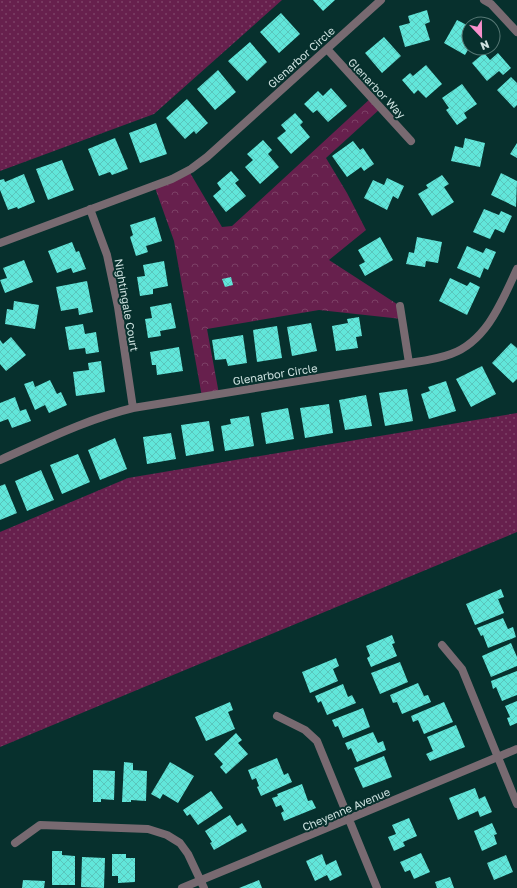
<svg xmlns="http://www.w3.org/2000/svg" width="517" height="888" font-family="'Golos Text',sans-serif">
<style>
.grass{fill:url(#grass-dots)}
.park{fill:url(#park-crowns)}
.building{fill:url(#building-cross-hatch)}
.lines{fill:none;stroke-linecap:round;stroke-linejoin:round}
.street{stroke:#786a71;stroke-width:8}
.labels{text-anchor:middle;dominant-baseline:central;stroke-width:4;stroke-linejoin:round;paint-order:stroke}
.street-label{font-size:11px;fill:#cfe3e1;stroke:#07302d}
</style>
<defs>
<pattern id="grass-dots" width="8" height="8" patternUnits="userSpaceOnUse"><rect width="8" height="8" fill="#67204d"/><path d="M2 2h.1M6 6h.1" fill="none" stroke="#7c4066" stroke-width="1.8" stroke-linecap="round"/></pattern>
<pattern id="park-crowns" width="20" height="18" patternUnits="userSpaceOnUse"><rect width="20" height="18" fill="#67204d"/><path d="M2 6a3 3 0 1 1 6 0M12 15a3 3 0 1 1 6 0" fill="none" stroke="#7c4066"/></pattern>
<pattern id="building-cross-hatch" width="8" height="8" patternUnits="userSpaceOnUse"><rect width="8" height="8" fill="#61e6da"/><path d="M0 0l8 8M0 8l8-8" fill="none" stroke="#5ac6bc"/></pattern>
</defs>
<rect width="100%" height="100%" fill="#07302d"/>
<!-- grass -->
<path class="grass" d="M0 0H282L154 114 0 171Z
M517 413V532L0 747V532L128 478Z"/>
<!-- park -->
<path class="park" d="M371 98 381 108 326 158 347 193 366 230 329 260 400 306 402 319 319 310 207 329 219 394 202 397 174 241 154 185 189 171 222 227 232 226Z"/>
<!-- building -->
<path class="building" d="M313 0H335L323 11Z
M427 10 430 22 425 24 430 40 405 47 399 26 410 23 408 16Z
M281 13 300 34 279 53 260 32Z
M457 20 469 26V48L465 55 444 43Z
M384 37 401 56 382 73 365 53Z
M250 42 267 62 247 81 228 61Z
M484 53 490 60 498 53 511 68 503 75 499 71 487 81 472 63Z
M426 65 442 84 426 98 418 90 414 94 402 80 410 73 413 76Z
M218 70 236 92 215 110 197 89Z
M511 77 517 83V105L514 108 497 90Z
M462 84 477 104 464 113 467 118 457 125 446 110 449 108 442 98Z
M331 88 347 106 328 122 317 110 313 113 304 104 318 91 323 96Z
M187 99 208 123 196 134 194 131 185 139 166 118Z
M295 113 303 122 300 125 310 137 291 154 277 138 286 131 281 125Z
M156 123 167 154 140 163 129 133Z
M115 138 128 169 112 175 110 172 99 176 88 149Z
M465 138 485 143 480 167 451 161 455 146 463 148Z
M263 140 272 150 268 154 279 167 260 184 245 167 253 160 247 154Z
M353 141 360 150 363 148 374 164 364 171 361 167 347 177 332 156Z
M517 143V158L510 154Z
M62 160 74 190 48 200 36 169Z
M231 171 239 180 235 183 246 196 226 212 213 196 221 189 217 183Z
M501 173 517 181 516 207 491 195Z
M24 174 35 202 18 209 17 207 8 210 0 190V180L4 179 5 182Z
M442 175 449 184 444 187 454 202 432 216 418 194 428 188 426 185Z
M387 178 404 186 398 199 393 196 387 210 364 198 373 180 384 185Z
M484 209 499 215 501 211 512 216 504 233 495 229 490 239 473 232Z
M155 217 162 241 146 246 148 252 136 256 130 237 133 235 130 225Z
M380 237 393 260 365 276 359 265 365 262 358 250Z
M417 237 442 242 438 263 426 261 425 267 406 264 409 252 414 253Z
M72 242 76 252 79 251 86 269 73 273 71 268 57 273 48 251Z
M467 246 483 253 486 248 496 252 488 270 484 268 480 278 457 268Z
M24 260 33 282 5 293 0 280 7 278 3 268Z
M164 261 168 286 153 289V294L140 296 137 277 145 276 143 265Z
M231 277 233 285 225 287 222 279Z
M450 278 467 286 470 282 480 287 467 315 439 301Z
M87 281 93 312 79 315 78 308 61 311 56 287Z
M14 301 39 305 35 329 5 324 7 309 13 310Z
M171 303 176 328 160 331 161 336 148 338 145 319 152 318 150 307Z
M359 317 362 336 356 337 358 348 336 351 332 326 348 323 347 319Z
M311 323 317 351 292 356 287 327Z
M83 324 85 334 96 332 99 352 86 354 85 348 69 350 65 327Z
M277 326 282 358 257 362 253 330Z
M243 335 247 363 228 366 226 359 215 360 212 340Z
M11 337 26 355 6 371 0 364V340L3 344Z
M511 343 517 348V379L513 383 492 363Z
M179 347 183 371 157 375 156 365H152L150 352Z
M101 361 105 392 76 396 73 372 89 370 88 363Z
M482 366 496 394 471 407 456 379Z
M50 380 57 394 61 392 67 405 49 413 45 405 35 410 24 384 33 381 35 387Z
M446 381 456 411 429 419 421 394 430 391 428 387Z
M407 389 413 421 385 426 379 393Z
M366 395 372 426 345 430 339 400Z
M15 397 20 411 26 409 31 421 12 428 8 419 0 422V403Z
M329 404 333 433 305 438 300 408Z
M288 408 294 439 266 444 261 413Z
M249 416 254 446 225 451 221 426 231 424 230 419Z
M209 421 214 451 186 456 181 425Z
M171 433 176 459 147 464 143 437Z
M115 438 127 469 100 480 88 450Z
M78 454 90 482 62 494 50 465Z
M41 470 54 500 27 511 15 481Z
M5 484 17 513 0 520V486Z
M501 589 504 597 498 599 504 613 475 625 466 604Z
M503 618 508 629 513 627 516 637 488 648 483 635 481 636 477 628Z
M392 635 395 643 392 644 397 656 371 667 367 658 370 656 366 646Z
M511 643 517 657V666L491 677 482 656Z
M336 658 339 666 333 669 338 681 310 693 302 672Z
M400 662 408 682 380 694 371 673Z
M517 671V695L502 701 496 687 493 689 491 681Z
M418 683 424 696 428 695 431 702 402 714 397 702 393 703 390 695Z
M343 684 348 697 352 695 356 703 327 715 321 701 318 703 315 696Z
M517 701V723L510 726 507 718 510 717 505 706Z
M230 702 233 710 228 712 235 729 206 741 195 717Z
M444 702 453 722 424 734 418 720 413 722 411 716Z
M363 708 370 727 343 738 338 726 335 727 332 720Z
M456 725 465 747 430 761 426 754 433 751 427 737Z
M373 732 378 743 383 741 386 750 357 762 351 748 348 750 345 743Z
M236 733 242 740 238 743 248 754 226 774 220 767 223 764 214 754Z
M384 756 392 777 363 788 354 768Z
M277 758 284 775 288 773 292 782 261 796 257 787 259 786 256 778 252 780 248 770Z
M124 762 133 763V770L147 771 146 801 131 800V802H122Z
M170 762 194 776 178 803 163 794 160 799 151 794Z
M93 770 115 771 114 800 101 799V802H93Z
M302 784 308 801 312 800 316 808 284 821 281 813 284 811 281 805 276 807 272 798 278 796 277 794Z
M475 788 479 799 485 796 492 812 480 817 478 811 458 820 449 798Z
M211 791 223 808 198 825 190 814 187 816 183 810Z
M230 815 237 826 242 823 247 831 214 850 210 843 212 842 205 831Z
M409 818 417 836 403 842 405 846 394 851 388 837 396 834 392 825Z
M492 823 497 834 494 835 497 844 482 851 474 831Z
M52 851H62V855L75 856V885H52Z
M421 853 430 872 414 879 410 870 405 872 400 862Z
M112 854H126V858H135V882L118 883V876H112Z
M322 854 326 865 336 860 342 875 330 881 327 875 315 881 306 861Z
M506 855 513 872 494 880 487 863Z
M82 857 105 858 104 888 81 887Z
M450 877 454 888H437L435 882Z
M23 880 45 881 44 888H22Z
M259 880 262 888H239Z"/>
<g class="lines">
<!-- street -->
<path class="street" d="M484 0 491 4 517 32
M327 49 411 141
M90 209 107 255 118 307 133 408
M0 243 172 179 191 169 207 157 381 0
M400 306 409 363
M0 460C43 441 87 419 133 408L409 363C422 361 438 359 451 354 487 341 502 301 517 269
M442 645 462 669 517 804
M277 716 305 730 317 741 377 888
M15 843 40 825 148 829 167 835 180 843 188 854 204 888
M182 888 517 749"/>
</g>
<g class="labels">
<!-- street labels -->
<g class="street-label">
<text transform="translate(301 57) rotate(-42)">Glenarbor Circle</text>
<text transform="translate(377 88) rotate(47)">Glenarbor Way</text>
<text transform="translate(127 305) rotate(80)">Nightingale Court</text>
<text transform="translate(275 374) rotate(-9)">Glenarbor Circle</text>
<text transform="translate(346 809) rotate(-23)">Cheyenne Avenue</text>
</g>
</g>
<!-- north arrow -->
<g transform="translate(481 36) rotate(158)"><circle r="19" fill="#07302d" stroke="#577875"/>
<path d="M0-3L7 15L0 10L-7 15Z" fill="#f890cc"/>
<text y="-6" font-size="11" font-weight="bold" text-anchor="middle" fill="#cfe3e1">N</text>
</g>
</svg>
